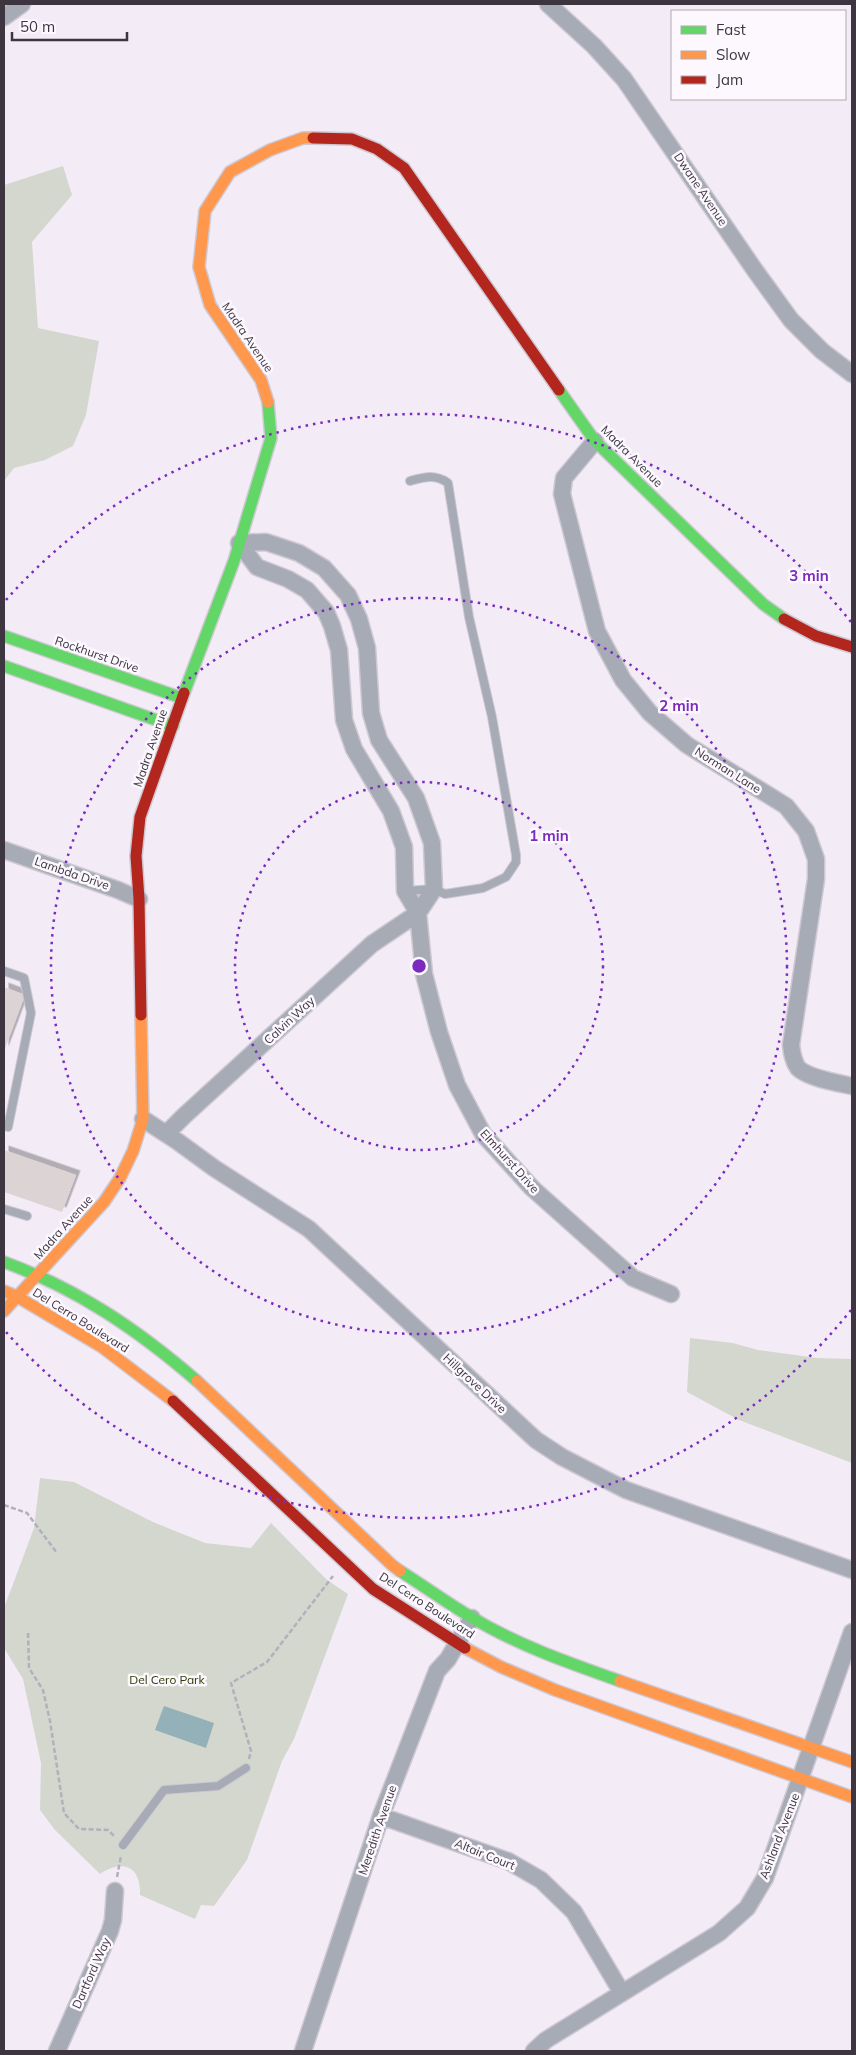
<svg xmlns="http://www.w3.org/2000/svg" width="856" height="2055" font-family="Mulish,sans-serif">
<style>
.green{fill:#d4d7ce}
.water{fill:#94b0b9}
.building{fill:#dcd3d4;filter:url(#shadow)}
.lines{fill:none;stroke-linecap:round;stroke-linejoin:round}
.lane-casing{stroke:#cec8d2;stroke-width:10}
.street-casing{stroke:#cec8d2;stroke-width:19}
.fast-casing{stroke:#cec8d2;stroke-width:14}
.slow-casing{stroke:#cec8d2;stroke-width:14}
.jam-casing{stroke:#cec8d2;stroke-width:14}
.path{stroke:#b1b1bc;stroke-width:2.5;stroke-dasharray:5 2.5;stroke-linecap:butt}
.lane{stroke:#a6abb6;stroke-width:8}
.street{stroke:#a6abb6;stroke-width:16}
.fast{stroke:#63d668;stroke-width:11}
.slow{stroke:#ff974d;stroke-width:11}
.jam{stroke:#b3261e;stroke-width:11}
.ring{fill:none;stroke:#7b2cbf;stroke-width:2.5;stroke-dasharray:2.5 5}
.labels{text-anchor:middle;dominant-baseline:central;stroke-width:5;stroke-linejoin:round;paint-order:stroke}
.street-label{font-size:12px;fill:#3d3641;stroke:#fcf8fe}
.park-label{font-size:12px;fill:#2c3c05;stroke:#fcf8fe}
.centre{fill:#7b2cbf;stroke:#fcf8fe;stroke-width:2.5}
.ring-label{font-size:15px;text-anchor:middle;font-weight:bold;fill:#7b2cbf;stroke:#fcf8fe;stroke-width:5;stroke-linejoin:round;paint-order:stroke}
</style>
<defs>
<filter id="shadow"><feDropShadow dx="4.5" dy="-4.5" stdDeviation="0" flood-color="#0004"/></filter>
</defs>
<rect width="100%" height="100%" fill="#f3ecf7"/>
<!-- green -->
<path class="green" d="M63 166 72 195 32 242 38 328 99 341 86 415 73 446 45 460 14 468 4 481V185Z
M690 1338 733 1343 758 1350 817 1358 852 1359V1463L739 1420 687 1392Z
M40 1478 74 1482 153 1522 205 1543 251 1548 271 1523 327 1580 348 1594 294 1739 282 1761 247 1860 214 1906 201 1905 195 1919 140 1895C141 1866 123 1859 100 1874L55 1830 40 1810 41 1763 23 1679 4 1648V1608L34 1528Z"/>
<!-- water -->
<path class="water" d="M164 1706 214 1723 206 1748 155 1730Z"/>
<!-- building -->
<path class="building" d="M4 987 25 995 4 1051Z
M4 1150 76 1175 62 1212 4 1192Z"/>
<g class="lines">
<defs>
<path id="lane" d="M405 891 434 889 445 894 483 888 506 877 516 862V855L492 717 469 617 448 483C435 474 425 477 410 481
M4 971 24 978 31 1013 8 1127
M4 1209 27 1216
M123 1845 164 1790 218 1786 246 1768"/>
<path id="street" d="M548 4 594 46 624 79 754 269 791 320 822 351 852 374
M4 17 22 4
M595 441 564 478 562 494 597 631 623 680 650 713 687 745 786 806 806 831 816 859V879L791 1045C792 1053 793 1061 798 1068 808 1078 838 1083 852 1086
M239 543 257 567 288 579 307 590 326 612 332 626 339 650 344 720 354 749 391 811 404 847 405 891 418 913 424 974 439 1032 457 1085 483 1134 532 1188 633 1278 671 1294
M4 850 118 890 139 899
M143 1119 177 1141 214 1168 309 1229 536 1440 562 1457 626 1490 852 1570
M166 1134 184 1116 372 944 418 913 434 889 432 843 416 798 379 740 371 713 367 648 359 619 348 595 324 568 299 553 266 542 239 543
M381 1816 508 1861 541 1880 574 1912 622 1993
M57 2051 110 1931 113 1920 115 1891
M303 2051 381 1816 437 1671 448 1659 472 1618
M534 2051 546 2040 719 1933 747 1908 765 1878 852 1632"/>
<path id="fast" d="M559 390 595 441 763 604 784 619
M4 636 182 698
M4 666 173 726
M184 693 234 561 271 438 268 402
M4 1262C78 1289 138 1330 197 1381
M400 1571C424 1586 447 1603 471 1617 517 1645 569 1663 620 1681"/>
<path id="slow" d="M268 402 261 380 210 305 199 267 205 211 230 172 270 150 303 138H313
M4 1291 16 1296 102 1347 173 1401
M4 1311 104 1202 120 1178 133 1151 143 1119 141 1015
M197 1381 392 1565 400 1571
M465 1648 501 1667 555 1690 852 1797
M620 1681 852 1762"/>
<path id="jam" d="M313 138 352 139 377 149 404 168 559 390
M784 619 816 636 852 647
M141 1015 139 899 136 856 140 817 184 693
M173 1401 373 1589 465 1648"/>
</defs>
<!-- lane casing -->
<use href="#lane" class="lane-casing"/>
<!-- street casing -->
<use href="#street" class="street-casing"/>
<!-- fast casing -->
<use href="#fast" class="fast-casing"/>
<!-- slow casing -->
<use href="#slow" class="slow-casing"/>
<!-- jam casing -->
<use href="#jam" class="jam-casing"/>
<!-- path -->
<path class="path" d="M4 1505 27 1513 57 1553
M28 1633 29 1668 43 1690 50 1721 64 1813 79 1829 108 1830 115 1837
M249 1759 251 1751 231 1683 267 1662 333 1576
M117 1877 121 1856"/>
<!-- lane -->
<use href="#lane" class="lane"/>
<!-- street -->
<use href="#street" class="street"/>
<!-- fast -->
<use href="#fast" class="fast"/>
<!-- slow -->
<use href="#slow" class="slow"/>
<!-- jam -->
<use href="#jam" class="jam"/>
</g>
<!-- distance rings -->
<g class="ring">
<circle cx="419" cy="966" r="184"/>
<circle cx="419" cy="966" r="368"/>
<path d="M851 1310A552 552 0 0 1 6 1332M6 600A552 552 0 0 1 851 622"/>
</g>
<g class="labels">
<!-- street labels -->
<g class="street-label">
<text transform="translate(701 189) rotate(56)">Dwane Avenue</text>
<text transform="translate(248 337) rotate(56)">Madra Avenue</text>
<text transform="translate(632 456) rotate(45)">Madra Avenue</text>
<text transform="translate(97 654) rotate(19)">Rockhurst Drive</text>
<text transform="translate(150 748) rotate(-71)">Madra Avenue</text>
<text transform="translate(728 770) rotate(32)">Norman Lane</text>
<text transform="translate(72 873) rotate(19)">Lambda Drive</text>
<text transform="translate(289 1020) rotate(-43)">Calvin Way</text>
<text transform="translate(510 1161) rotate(48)">Elmhurst Drive</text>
<text transform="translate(63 1227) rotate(-48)">Madra Avenue</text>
<text transform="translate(81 1320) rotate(32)">Del Cerro Boulevard</text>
<text transform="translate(475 1383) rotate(43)">Hillgrove Drive</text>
<text transform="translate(427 1605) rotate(33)">Del Cerro Boulevard</text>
<text transform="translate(377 1830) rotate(-71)">Meredith Avenue</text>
<text transform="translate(779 1836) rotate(-69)">Ashland Avenue</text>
<text transform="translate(485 1854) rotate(22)">Altair Court</text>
<text transform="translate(91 1973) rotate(-66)">Dartford Way</text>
</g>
<!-- park labels -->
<g class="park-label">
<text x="167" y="1679">Del Cero Park</text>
</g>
</g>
<circle cx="419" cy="966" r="8" class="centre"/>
<g class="ring-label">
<text x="809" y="581">3 min</text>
<text x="679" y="711">2 min</text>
<text x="549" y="841">1 min</text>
</g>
<!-- border -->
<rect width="856" height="2055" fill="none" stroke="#3d3641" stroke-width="10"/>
<!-- legend -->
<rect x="671" y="10" width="175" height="90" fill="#fcf8fe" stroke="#b0aab2"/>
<rect x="681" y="26" width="25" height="8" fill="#63d668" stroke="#b0aab2"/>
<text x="716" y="35" font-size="15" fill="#3d3641">Fast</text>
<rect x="681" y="51" width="25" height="8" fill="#ff974d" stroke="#b0aab2"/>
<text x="716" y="60" font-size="15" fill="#3d3641">Slow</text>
<rect x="681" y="76" width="25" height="8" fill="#b3261e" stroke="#b0aab2"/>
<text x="716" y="85" font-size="15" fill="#3d3641">Jam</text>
<!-- scale -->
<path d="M12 32v8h115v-8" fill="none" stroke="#3d3641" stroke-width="2.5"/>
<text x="20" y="32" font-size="15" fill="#3d3641" stroke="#fcf8fe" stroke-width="4" paint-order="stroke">50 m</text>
</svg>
